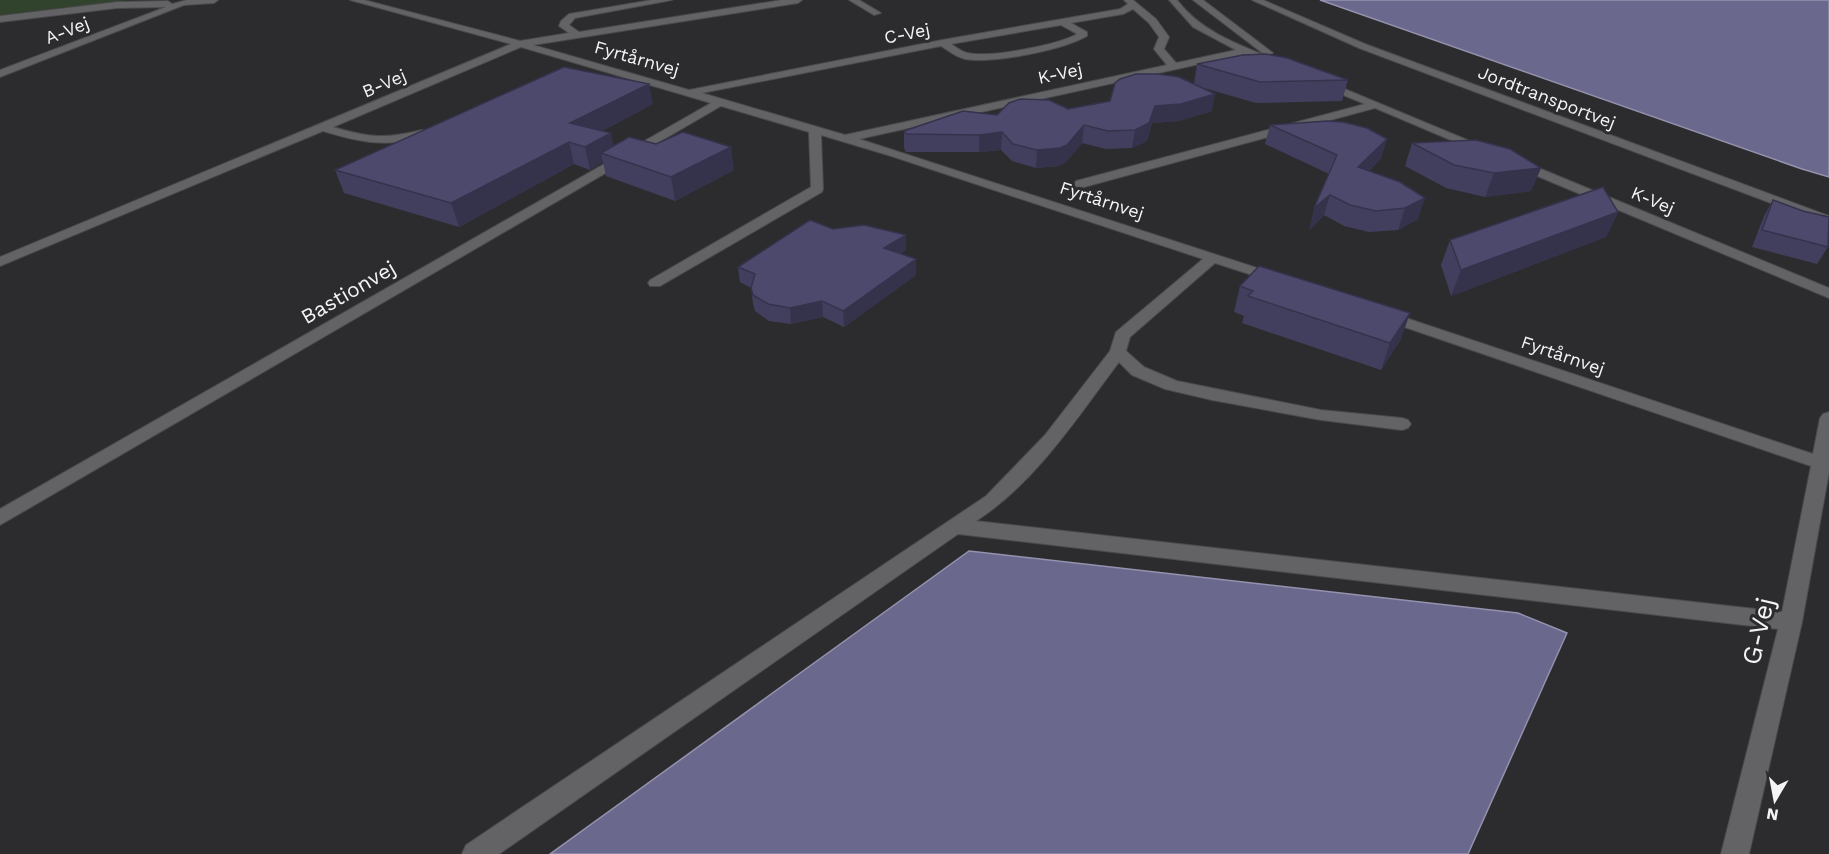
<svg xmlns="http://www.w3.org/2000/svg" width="1829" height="854" font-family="'Work Sans',sans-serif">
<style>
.green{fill:#31432c}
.water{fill:#6b688e;stroke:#9492ad;stroke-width:1.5}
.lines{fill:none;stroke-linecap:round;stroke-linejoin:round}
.minor-casing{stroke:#4a4a4d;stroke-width:2}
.minor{fill:#636366;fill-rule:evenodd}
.wall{fill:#413f5d}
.shaded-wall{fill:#35334c}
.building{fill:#4c496c;stroke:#35334c;stroke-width:1.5}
.labels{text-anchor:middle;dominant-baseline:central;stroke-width:6;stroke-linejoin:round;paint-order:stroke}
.far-street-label{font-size:18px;fill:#f4f4f6;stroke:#2c2c2f}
.street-label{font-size:21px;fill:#f4f4f6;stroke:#2c2c2f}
.near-street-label{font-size:26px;fill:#f4f4f6;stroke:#2c2c2f}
</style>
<rect width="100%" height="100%" fill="#2c2c2f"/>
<!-- green -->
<path class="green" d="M0 0H129L0 15Z"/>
<!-- water -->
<path class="water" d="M1320 0H1829V177L1802 169Z
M969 551 1518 613 1567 633 1468 854H550Z"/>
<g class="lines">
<defs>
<path id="minor" d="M187 0H218L214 3 184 5 0 77V70L166 7 117 8 0 22V16L117 2 168 1 172 4Z
M350 0H364L520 41 569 33 559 26 561 21 569 14 652 0H672L575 18 569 25 579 32 782 0H802L798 3 533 45 689 90 942 40 1120 9 1128 4 1124 0H1133L1156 19 1169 37 1164 49 1176 63 1236 50 1193 27 1169 0H1177C1202 33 1242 46 1279 61V65L1275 66 1245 54 859 139 1282 276 1284 279 1277 283 1215 263 1130 337 1126 351 1144 367 1177 381 1321 410 1402 418 1408 420 1411 424 1408 428 1402 430 1321 420 1212 400 1165 389 1132 375 1119 362C1077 418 1035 483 976 521L1782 612 1811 466 1378 318 1375 315 1378 312H1388L1813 454 1820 418 1823 414 1829 412V472L1802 622 1749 854H1721L1778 629 958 534 499 854H462L466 845 986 496 1045 435 1110 351 1116 332 1203 259 891 156 821 135 823 189 822 192 660 286H650L648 283 650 280 811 187 809 132 721 106 0 525V509L711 103 521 47 333 127C370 138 385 139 422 130L426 131V135C390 149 359 142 323 131L0 266V257L511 44ZM1133 9 1149 23 1159 37 1154 49 1167 65 845 135 702 93 941 46C949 51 956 57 965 59 993 64 1063 50 1087 36V32L1071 23 1123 14ZM1061 25 1077 34C1058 45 989 58 968 53 962 52 956 47 951 44Z
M849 0H859L881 13 874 15Z
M1193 0H1203L1273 53 1265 55Z
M1252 0H1263L1365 44 1829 216V225L1359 48Z
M1323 80 1489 149 1483 153 1479 152 1375 108 1084 187H1076L1074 184 1076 181 1365 104 1319 85V81Z
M1517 159 1829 288V298L1513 166 1511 163Z"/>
</defs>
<!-- minor casing -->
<use href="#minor" class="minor-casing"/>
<!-- minor -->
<use href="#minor" class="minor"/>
</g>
<!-- wall -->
<path class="wall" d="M1197 64 1348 80 1342 101 1256 103 1197 86 1212 111 1179 121 1152 123 1147 141 1132 148 1106 149 1082 143 1065 163 1058 166 1036 168 1012 161 1001 150 979 152H906L904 148V131L997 115 1068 109 1194 84Z
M653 104 602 131 611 133 613 146 734 170 675 201 606 176 603 162 590 170 574 164 459 227 344 193 335 170Z
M1270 125 1387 139 1381 158 1369 171 1418 219 1398 230 1369 232 1344 226 1324 215 1309 230 1329 174 1265 144Z
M1412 143 1541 168 1531 191 1485 197 1446 188 1405 166Z
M1773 200 1828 247 1817 264 1752 247 1764 216Z
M1618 212 1606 237 1451 296 1441 265 1450 240Z
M833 229 906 250 900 254 916 259V275L844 327 823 317 791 324 769 321 755 311 753 304 751 288 740 282 738 267Z
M1240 286 1401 339 1381 370 1242 323 1244 316 1234 312Z"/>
<!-- shaded-wall -->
<path class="shaded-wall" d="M649 84 653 104 575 145 570 123Z
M1215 94 1212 111 1179 121 1152 123 1147 141 1132 148 1135 130 1155 106Z
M1084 125 1082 143 1065 163 1058 166 1036 168 1037 150Z
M1002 132 1001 150 979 152V135Z
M611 133 615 155 601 153 603 162 590 170 585 147Z
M1387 139 1381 158 1352 187 1358 167Z
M569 142 574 164 459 227 451 203Z
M731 147 734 170 675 201 671 177Z
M1541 168 1531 191 1485 197 1494 173Z
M1330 195 1324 215 1309 230 1314 208Z
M1425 198 1418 219 1398 230 1405 208Z
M1618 212 1606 237 1451 296 1461 270Z
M906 235V250L884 263V248Z
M916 259V275L844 327 843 311Z
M822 301 823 317 791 324 790 308Z
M1410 313 1401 339 1381 370 1390 343Z"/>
<!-- building -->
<path class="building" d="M1266 54 1287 58 1348 80 1260 82 1197 64 1243 55Z
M564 67 649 84 570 123 611 133 585 147 569 142 451 203 335 170Z
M1136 74H1158L1179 77 1215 94 1181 104 1155 106 1149 123 1135 130 1108 131 1084 125 1067 145 1060 148 1037 150 1013 144 1002 132 979 135 906 134 904 131 963 111 997 115 1009 103 1020 99 1049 100 1068 109 1110 101 1115 83 1120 79Z
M1327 121 1343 122 1367 128 1387 139 1358 167 1400 182 1425 198 1405 208 1376 211 1350 205 1330 195 1314 208 1337 155 1270 125Z
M683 132 731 147 671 177 601 153 629 137 656 144Z
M1476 140 1510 149 1541 168 1494 173 1454 165 1412 143Z
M1603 187 1618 212 1461 270 1450 240Z
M1773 200 1803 211 1829 217 1828 247 1762 230Z
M810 220 833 229 864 225 906 235 884 248 916 259 843 311 822 301 790 308 768 304 753 295 751 288 755 274 738 267Z
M1259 266 1410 313 1390 343 1248 296 1253 291 1240 286Z"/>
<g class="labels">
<!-- far-street labels -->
<g class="far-street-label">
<text transform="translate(67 30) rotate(-21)">A-Vej</text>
<text transform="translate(907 33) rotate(-11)">C-Vej</text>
<text transform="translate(637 58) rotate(16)">Fyrtårnvej</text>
<text transform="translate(1060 73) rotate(-12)">K-Vej</text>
<text transform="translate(384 83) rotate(-23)">B-Vej</text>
<text transform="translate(1547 97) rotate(21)">Jordtransportvej</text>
<text transform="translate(1102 200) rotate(18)">Fyrtårnvej</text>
<text transform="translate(1653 200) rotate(23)">K-Vej</text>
<text transform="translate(1563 355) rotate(19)">Fyrtårnvej</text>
</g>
<!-- street labels -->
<g class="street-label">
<text transform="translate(348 292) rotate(-30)">Bastionvej</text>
</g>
<!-- near-street labels -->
<g class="near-street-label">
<text transform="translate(1758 631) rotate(-77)">G-Vej</text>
</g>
</g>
<!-- north arrow -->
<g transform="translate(1775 800) rotate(190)" stroke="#2c2c2f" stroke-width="4.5" paint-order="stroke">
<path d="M0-4.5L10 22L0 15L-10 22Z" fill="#f4f4f6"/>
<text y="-9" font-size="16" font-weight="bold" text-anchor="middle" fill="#f4f4f6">N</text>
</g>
</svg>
